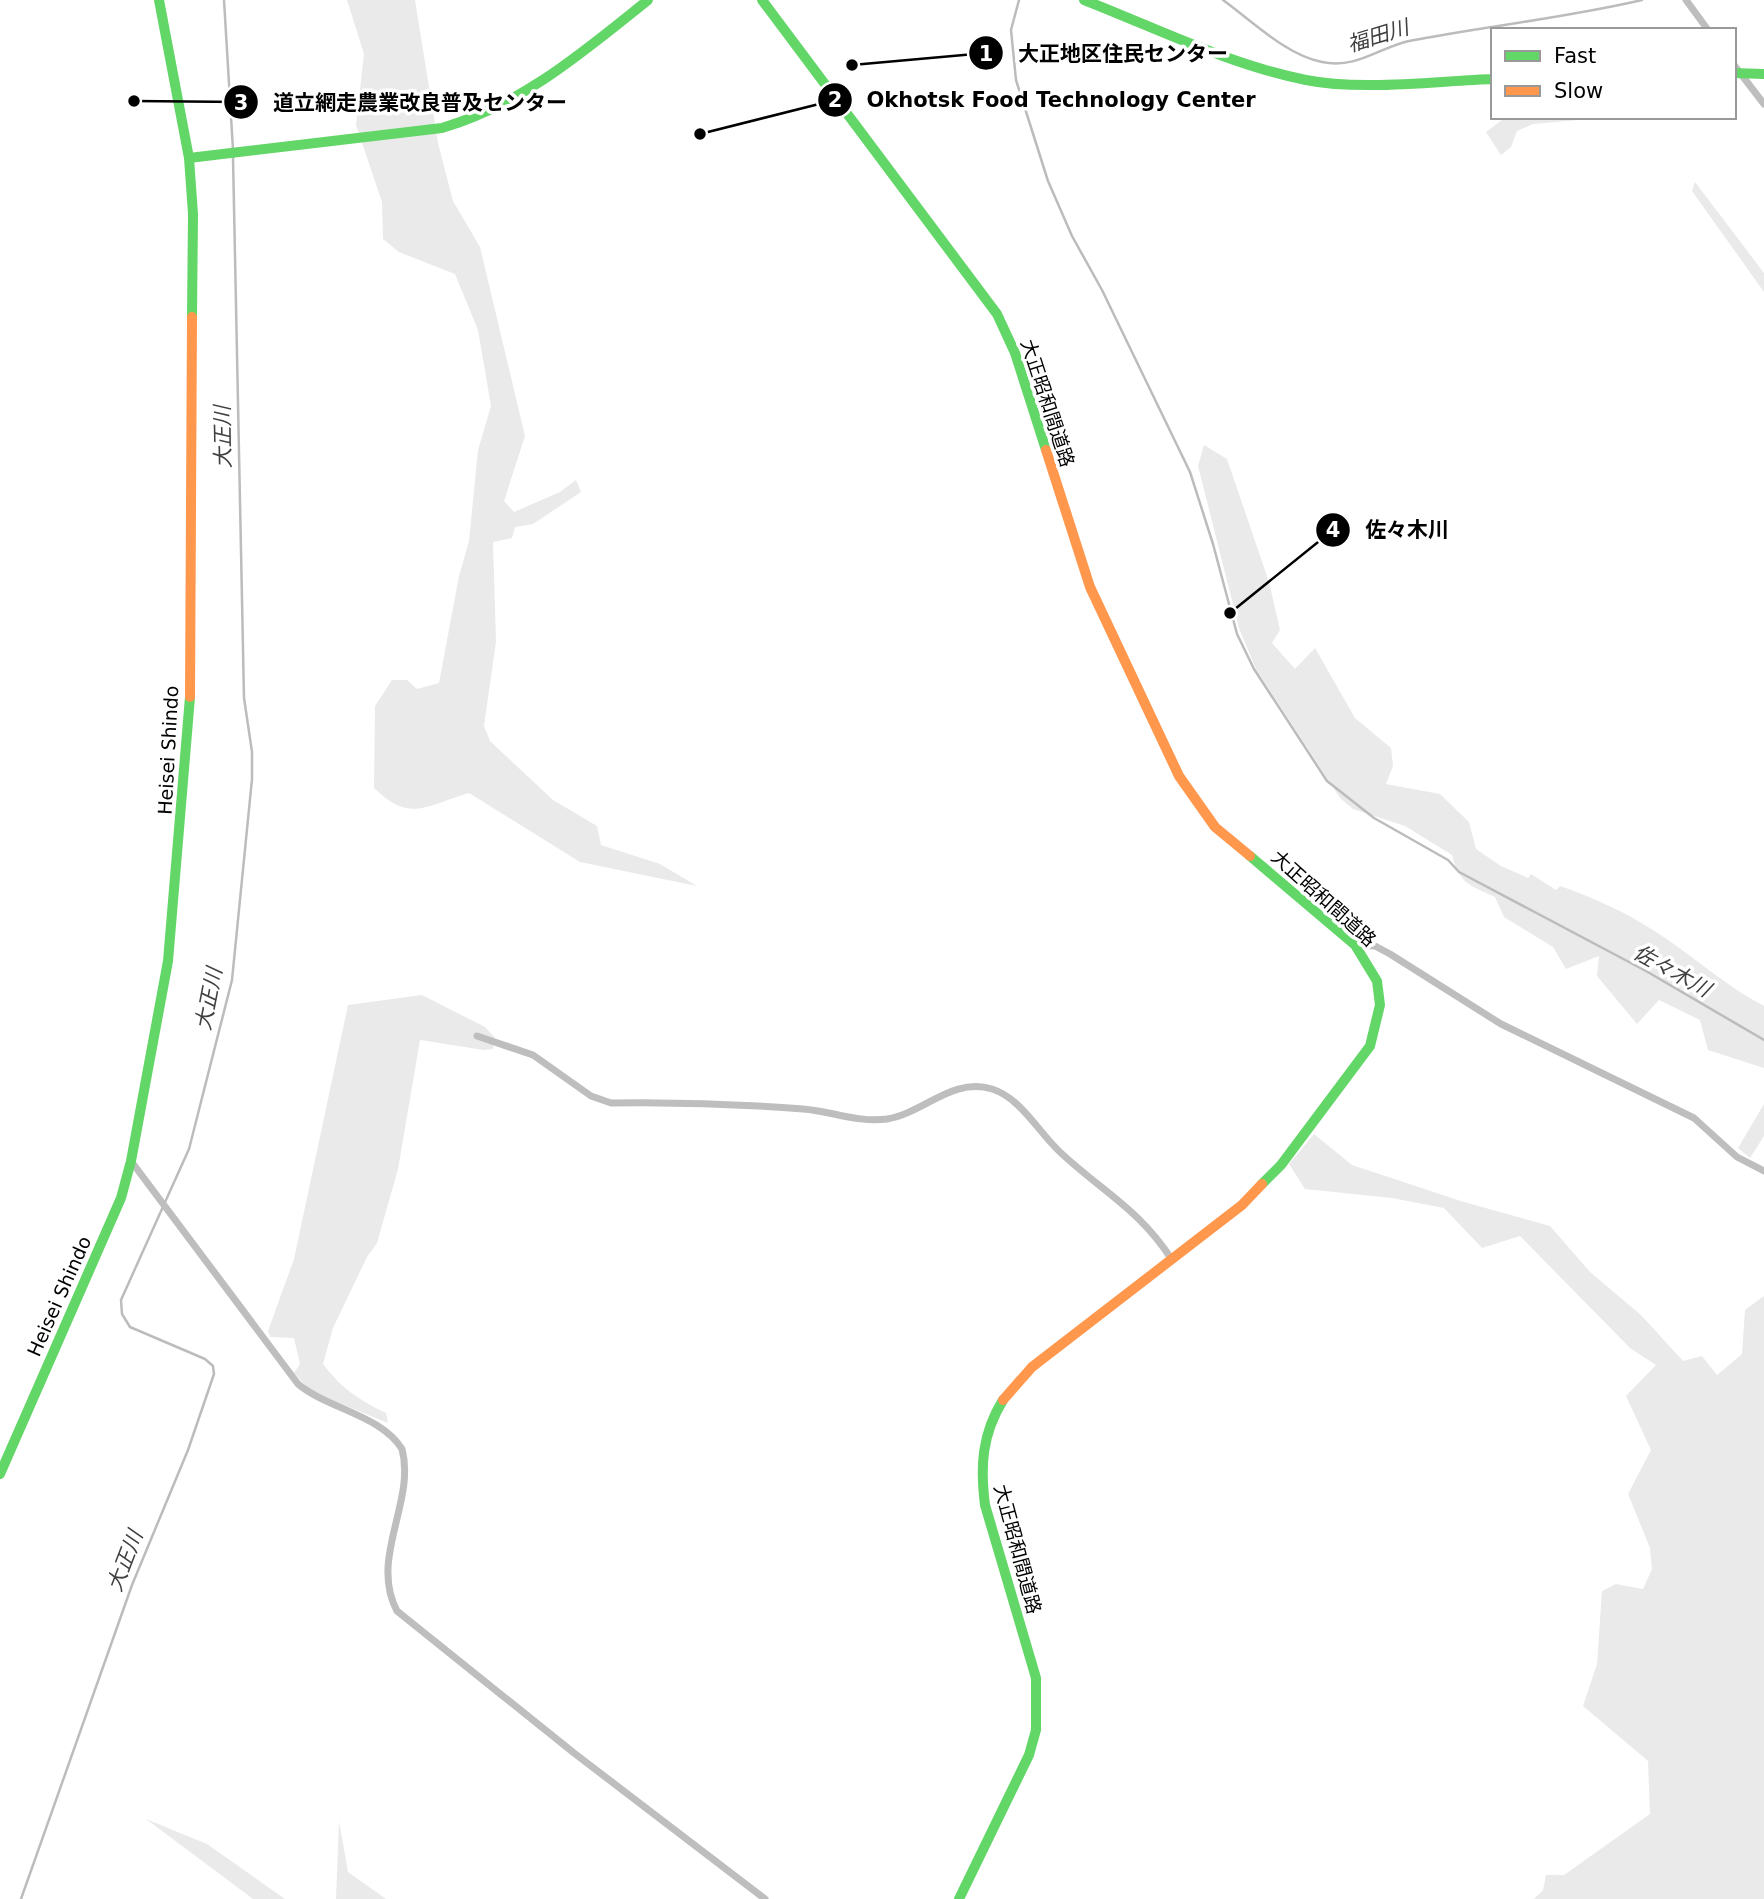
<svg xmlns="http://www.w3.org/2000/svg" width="1764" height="1899" font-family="'DejaVu Sans','Noto Sans JP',sans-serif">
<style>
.green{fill:#eaeaea}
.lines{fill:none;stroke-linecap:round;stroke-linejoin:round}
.stream{stroke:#bcbcbc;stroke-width:2.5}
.street{stroke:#bebebe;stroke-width:7}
.fast{stroke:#63d668;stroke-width:10}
.slow{stroke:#ff974d;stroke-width:10}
.labels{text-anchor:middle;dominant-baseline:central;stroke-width:7;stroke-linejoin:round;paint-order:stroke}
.street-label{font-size:19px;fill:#000;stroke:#fff}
.water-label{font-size:21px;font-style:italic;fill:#404040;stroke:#fff}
.leader{fill:none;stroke:#000;stroke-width:2.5}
.callout-dot{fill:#000;stroke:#fff;stroke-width:2.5}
.mark-label{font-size:21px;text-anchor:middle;font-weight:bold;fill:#fff}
.callout-label{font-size:21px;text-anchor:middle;font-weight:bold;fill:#000;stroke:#fff;stroke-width:7;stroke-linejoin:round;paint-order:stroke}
</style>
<rect width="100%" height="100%" fill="#fff"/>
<!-- green -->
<path class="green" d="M347 0H415L438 143 453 201 480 247 525 436 504 501 514 512 560 492 576 480 581 492 533 524 515 527 512 538 493 542 496 642 484 726 490 741 553 800 597 826 601 845 660 864 697 886 580 862 469 793C425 806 410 823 374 788L375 706 392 680H407L417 689 439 683 459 576 469 541 478 450 491 406 478 330 455 274 399 252 383 239 382 202 356 125 364 54Z
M1506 117H1613L1533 124 1517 131 1511 147 1501 155 1486 132Z
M1695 182 1764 273V292L1692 191Z
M1204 445 1227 459 1269 582 1280 630 1272 643 1295 669 1315 648 1355 718 1391 748 1393 766 1386 784 1440 794 1469 822 1476 849 1501 866 1528 878 1531 874 1556 890 1560 886C1592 897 1625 912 1653 930 1691 954 1724 985 1764 1006V1068L1708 1050 1700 1020 1659 1000 1637 1024 1597 976 1599 956 1566 969 1553 947 1504 917 1495 897C1470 885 1460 885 1452 855L1405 826 1353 809 1340 798 1256 669 1239 628 1198 466Z
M422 995 485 1027 495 1038 493 1049 484 1050 420 1040 398 1169 377 1243 367 1257 333 1328 323 1364C341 1388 359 1400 386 1413L388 1423 312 1392 294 1373 300 1364 294 1338 270 1337 268 1331 294 1259 348 1005Z
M1764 1104V1136L1750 1158 1738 1148Z
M1314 1134 1352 1165 1464 1202 1550 1226 1590 1272 1641 1315 1683 1361 1702 1356 1717 1375 1742 1354 1745 1310 1764 1296V1899H1534L1543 1890 1546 1875H1564L1650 1814 1648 1761 1583 1706 1597 1664 1602 1591 1616 1584 1643 1589 1652 1569 1650 1548 1628 1494 1651 1450 1626 1396 1656 1365 1630 1348 1520 1236 1482 1248 1444 1208 1392 1198 1305 1189 1289 1164Z
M146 1819 207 1844 285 1899H253Z
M339 1821 348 1872 386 1899H336Z"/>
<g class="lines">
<!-- stream -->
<path class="stream" d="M224 0 233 150
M1019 0 1011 30 1016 80 1048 181 1072 236 1102 290 1190 472 1213 544 1237 634 1254 669 1327 781 1374 818 1448 860 1459 872 1646 971 1764 1040
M1223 0C1252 21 1286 55 1322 62 1357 69 1378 48 1409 41 1487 26 1565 18 1642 0
M21 1899 132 1585 188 1450 214 1374 213 1366 205 1359 130 1327 122 1314 121 1300 189 1149 232 980 252 779V752L244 698 233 157"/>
<!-- street -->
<path class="street" d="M1686 0 1708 30
M1734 65 1764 104
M1355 945 1375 946 1390 954 1501 1024 1694 1118 1737 1157 1764 1171
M477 1036 533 1055 591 1096 611 1103C674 1102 739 1104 803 1109 831 1111 858 1123 887 1119 924 1113 952 1077 992 1089 1021 1098 1039 1133 1061 1153 1103 1192 1140 1210 1172 1260
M131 1161 298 1384C328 1409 381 1415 402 1449 416 1502 369 1558 397 1611L574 1753 765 1899"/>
<!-- fast -->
<path class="fast" d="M159 0 189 158 193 214 192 317
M762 0 997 314 1015 353 1046 450
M1084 0C1156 28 1230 65 1306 80 1361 91 1436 81 1493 79
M1734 73 1764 74
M189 158 442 128C523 104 583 52 648 0
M1250 856 1355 945 1377 981 1380 1005 1370 1046 1281 1165 1262 1184
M0 1474 121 1198 131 1161 168 961 190 697
M959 1899 1029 1755 1036 1730V1678L985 1505C980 1466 982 1434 1003 1400"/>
<!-- slow -->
<path class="slow" d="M1046 450 1090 587 1179 776 1215 827 1250 856
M190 697 192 317
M1003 1400 1032 1367 1242 1205 1262 1184"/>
</g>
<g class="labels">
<!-- street labels -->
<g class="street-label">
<text transform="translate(1048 403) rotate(72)">大正昭和間道路</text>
<text transform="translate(168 750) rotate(-87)">Heisei Shindo</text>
<text transform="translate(1324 898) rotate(42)">大正昭和間道路</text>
<text transform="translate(59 1296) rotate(-66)">Heisei Shindo</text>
<text transform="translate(1018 1549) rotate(75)">大正昭和間道路</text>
</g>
<!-- water labels -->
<g class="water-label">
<text transform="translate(1378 36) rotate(-17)">福田川</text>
<text transform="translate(223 437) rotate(-91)">大正川</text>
<text transform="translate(1672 971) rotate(29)">佐々木川</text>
<text transform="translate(209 999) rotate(-79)">大正川</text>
<text transform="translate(125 1561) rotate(-69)">大正川</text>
</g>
</g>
<!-- callouts -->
<path class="leader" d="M852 65L986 53M700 134L835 100M134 101L241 102M1230 613L1333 530"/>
<g class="callout-dot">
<circle cx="852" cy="65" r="7"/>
<circle cx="700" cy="134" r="7"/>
<circle cx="134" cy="101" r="7"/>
<circle cx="1230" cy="613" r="7"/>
<circle cx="986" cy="53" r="18"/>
<circle cx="835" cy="100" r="18"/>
<circle cx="241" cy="102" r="18"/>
<circle cx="1333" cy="530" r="18"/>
</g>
<g class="mark-label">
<text x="986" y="61">1</text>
<text x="835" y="107">2</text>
<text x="241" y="110">3</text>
<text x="1333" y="537">4</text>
</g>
<g class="callout-label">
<text x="1123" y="61">大正地区住民センター</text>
<text x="1061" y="107">Okhotsk Food Technology Center</text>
<text x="420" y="110">道立網走農業改良普及センター</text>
<text x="1407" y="537">佐々木川</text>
</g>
<!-- legend -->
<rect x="1491" y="28" width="245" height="91" fill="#ffffff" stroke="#999999" stroke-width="2"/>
<rect x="1505" y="51" width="35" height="10" fill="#63d668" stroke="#999999" stroke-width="2"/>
<text x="1554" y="63" font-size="21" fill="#000000">Fast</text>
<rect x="1505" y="86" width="35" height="10" fill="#ff974d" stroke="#999999" stroke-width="2"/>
<text x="1554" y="98" font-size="21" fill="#000000">Slow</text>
</svg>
